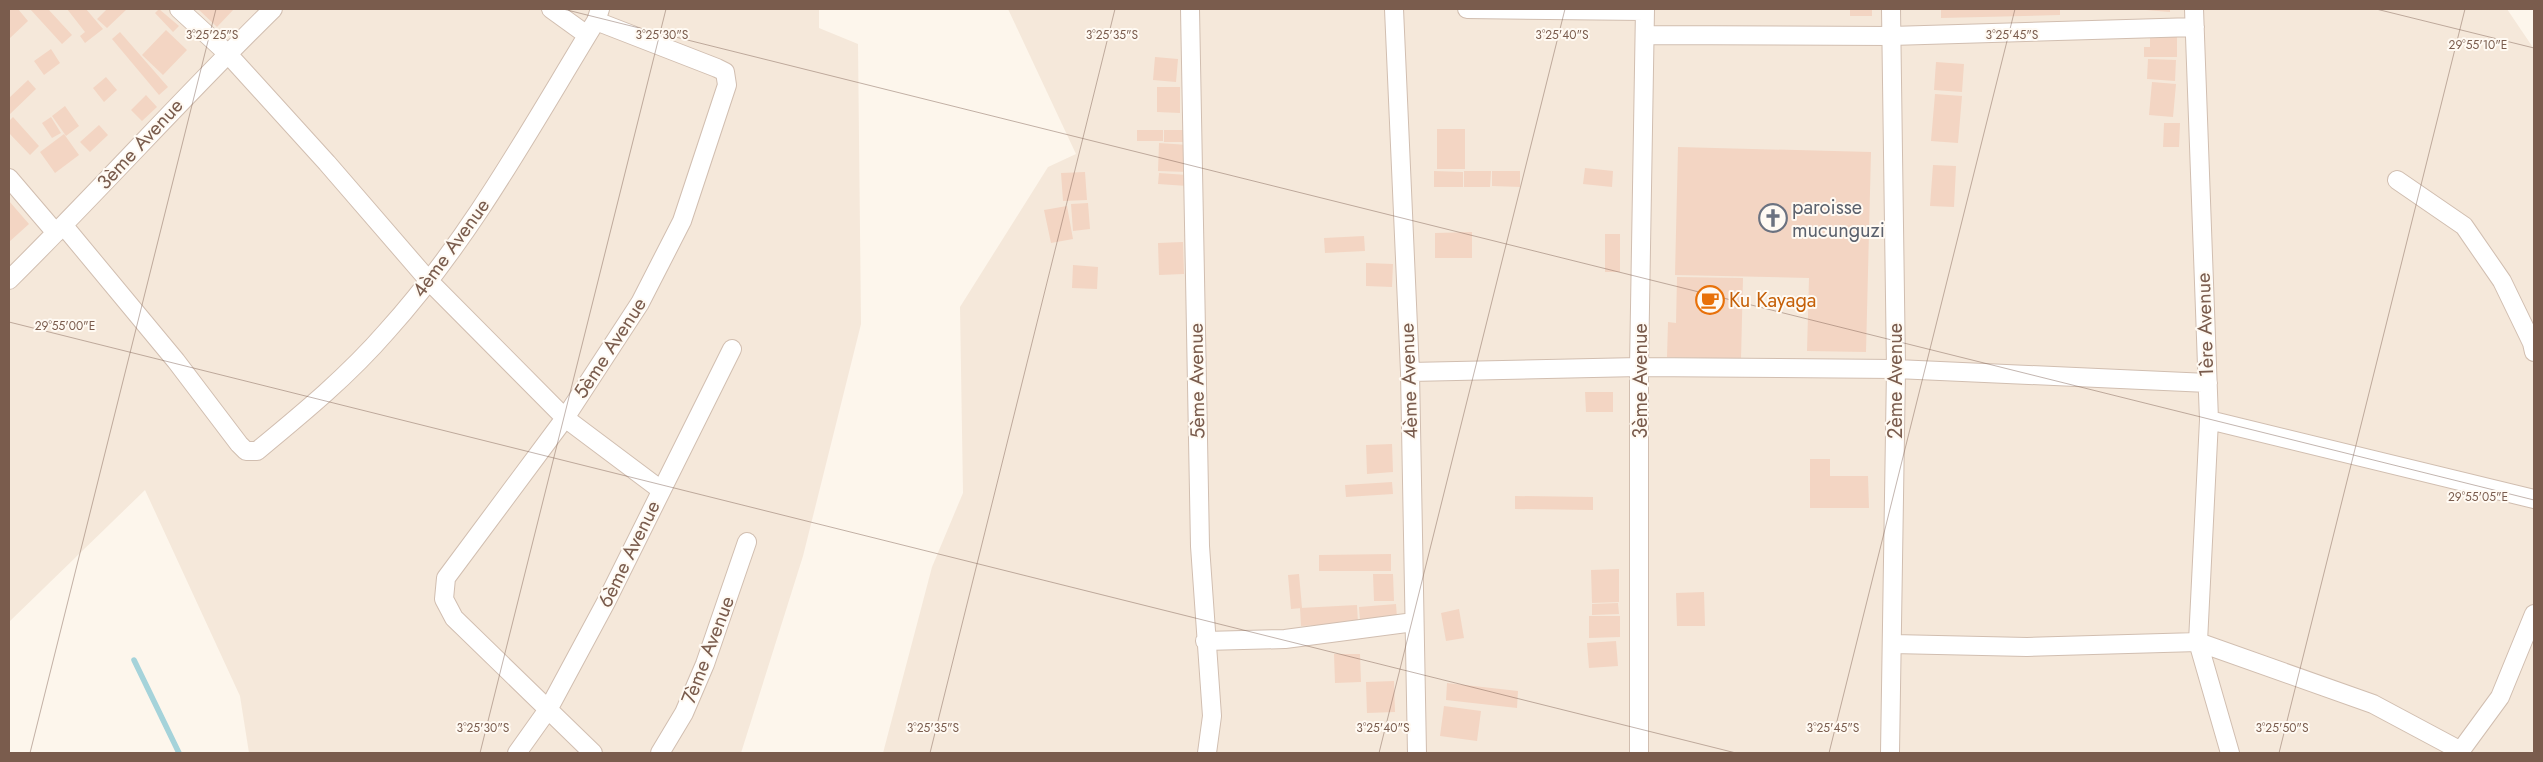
<svg xmlns="http://www.w3.org/2000/svg" width="2543" height="762" font-family="Jost,sans-serif">
<style>
.residential{fill:#f5e8da}
.lines{fill:none;stroke-linecap:round;stroke-linejoin:round}
.stream{stroke:#a5d3da;stroke-width:5.5}
.building{fill:#f3d5c3}
.minor-casing{stroke:#d1beb0;stroke-width:20}
.minor{stroke:#fff;stroke-width:18}
.ticks{fill:none;stroke:#7a5c4d;stroke-width:1;stroke-opacity:0.45}
.labels{text-anchor:middle;dominant-baseline:central;stroke-width:4;stroke-linejoin:round;paint-order:stroke}
.street-label{font-size:20px;fill:#7a5c4d;stroke:#fffaf3}
.worship-label{font-size:20px;fill:#5b616d;stroke:#fffaf3;text-anchor:start}
.food-label{font-size:20px;fill:#c56008;stroke:#fffaf3;text-anchor:start}
.ticks-label{font-size:12px;text-anchor:middle;fill:#7a5c4d;stroke:#fffaf3;stroke-width:4;stroke-linejoin:round;paint-order:stroke}
</style>
<rect width="100%" height="100%" fill="#fdf6ec"/>
<!-- residential -->
<path class="residential" d="M9 9H819V28L858 44 861 324 803 556 741 753H249L240 696 145 490 9 622Z
M1008 9H2507L2534 49V753H883L932 567 963 493 960 307 1048 167 1076 154Z"/>
<g class="lines">
<!-- stream -->
<path class="stream" d="M134 660 179 753"/>
</g>
<!-- building -->
<path class="building" d="M9 9H18L28 21 9 39Z
M30 9H48L72 35 62 44Z
M67 9H86L103 29 85 43 80 36 85 32Z
M107 9H127L107 28 97 19Z
M159 9 179 26 173 32 155 13Z
M198 9H234L217 27Z
M1850 9H1872V16H1850Z
M1941 9H2060V15L1941 18Z
M2147 9H2170V12L2146 10Z
M166 30 187 50 163 75 142 55Z
M120 32 168 87 159 95 112 39Z
M2150 35 2177 36V57H2144V47H2150Z
M51 49 60 63 44 75 34 61Z
M1155 57 1178 59 1176 82 1153 80Z
M2148 59 2176 60 2175 81 2147 79Z
M1936 62 1964 64 1962 92 1934 90Z
M106 77 117 90 104 102 93 88Z
M28 80 36 89 9 115V98Z
M2152 82 2176 84 2173 117 2149 115Z
M1157 87H1180V113L1157 112Z
M1935 94 1962 96 1958 143 1931 141Z
M146 95 157 107 142 121 131 110Z
M65 106 79 126 66 136 52 116Z
M13 117 39 146 30 155 9 133V121Z
M51 117 61 133 52 138 42 123Z
M2164 123H2180L2179 147H2163Z
M99 125 108 135 90 152 80 142Z
M1437 129H1465V169H1437Z
M1137 130H1163V141H1137Z
M1164 130H1190V142H1164Z
M64 134 79 155 55 173 40 152Z
M1159 143 1188 145 1187 172 1158 171Z
M1678 147 1871 152 1866 352 1807 351 1809 278 1675 275Z
M1933 165 1956 166 1954 207 1930 206Z
M1585 168 1613 171 1612 187 1583 184Z
M1434 171 1463 172V187H1434Z
M1464 171H1491L1490 187H1464Z
M1492 171H1520V187L1492 186Z
M1085 172 1087 200 1063 201 1061 173Z
M1159 173 1187 175V186L1158 184Z
M9 201 29 224 9 242Z
M1088 203 1090 229 1073 231 1071 204Z
M1067 206 1073 239 1051 243 1044 210Z
M1472 232V258H1435V233Z
M1605 234H1620V272H1605Z
M1364 236 1365 251 1325 253 1324 238Z
M1183 242 1184 274 1159 275 1158 243Z
M1366 263 1393 264 1392 287 1366 286Z
M1073 265 1098 267 1097 289 1072 288Z
M1677 277 1743 278 1741 359 1667 357 1668 322 1676 323Z
M1585 392H1613V412H1586Z
M1392 444 1393 472 1367 474 1366 445Z
M1810 459H1830V476H1868L1869 508H1810Z
M1392 482 1393 494 1346 497 1345 485Z
M1515 496 1593 497V510L1515 509Z
M1391 554V571H1319V555Z
M1619 569V602L1592 603 1591 570Z
M1299 574 1302 608 1291 609 1288 575Z
M1373 574H1393L1394 601H1374Z
M1704 592 1705 626H1677L1676 593Z
M1618 603 1619 614 1592 615V604Z
M1396 604 1397 618 1360 621 1359 607Z
M1357 605 1358 623 1301 626 1300 608Z
M1459 609 1464 638 1446 641 1441 613Z
M1589 616H1620V637L1589 638Z
M1616 641 1618 666 1589 668 1587 643Z
M1334 654H1360L1361 682 1335 683Z
M1394 681 1395 712 1367 713 1366 682Z
M1447 683 1518 691 1517 708 1446 700Z
M1444 706 1481 711 1477 741 1440 736Z"/>
<g class="lines">
<defs>
<path id="minor" d="M179 9 227 53 327 163 429 281 565 418 661 490
M551 9 587 35
M1190 9 1200 546 1212 716 1207 753
M1394 9 1410 372 1417 753
M1467 9 1645 11
M2194 9 2209 420 2198 642 2230 753
M1645 35 1891 36 2195 27
M9 178 56 233
M2397 180 2464 226 2502 281 2532 343 2534 352
M64 226 176 361 239 444 246 451H257C303 413 348 376 387 331 471 238 531 127 596 21L600 9
M9 280C99 191 183 97 273 9
M1410 372 1639 367 1896 369 2208 383
M2209 420 2534 499
M1205 641 1285 639 1414 622
M1893 644 2027 647 2198 642 2373 704 2461 751
M517 753 549 708 606 602 732 349
M593 753 454 618 444 599 446 578 565 418 640 303 682 221 727 85 725 72 717 68 596 21
M660 753 684 713 705 664 747 542
M1639 753V367L1645 9
M1890 753 1896 369 1891 9
M2459 753 2500 697 2534 614"/>
</defs>
<!-- minor casing -->
<use href="#minor" class="minor-casing"/>
<!-- minor -->
<use href="#minor" class="minor"/>
</g>
<!-- ticks -->
<path class="ticks" d="M563 9 2534 500M2376 9 2534 48M9 322 1736 753M30 753 216 9M480 753 666 9M930 753 1115 9M1379 753 1565 9M1829 753 2015 9M2279 753 2465 9"/>
<!-- icons -->
<defs>
<symbol id="church-ring" viewBox="-11 -11 22 22"><circle r="9.5" fill="#fffaf3" stroke="#6b7280" stroke-width="1.5"/><path d="M-1.2-6h2.4v3.5h3.3v2.4h-3.3V6h-2.4V-.1h-3.3v-2.4h3.3Z" fill="#6b7280"/></symbol>
<symbol id="cafe-ring" viewBox="-11 -11 22 22"><circle r="9.5" fill="#fffaf3" stroke="#e8710a" stroke-width="1.5"/><path d="M-5.5-4.5H6V0H3Q3 3.5 0 3.5H-2.5Q-5.5 3.5-5.5 0ZM3-3.2v2h1.7v-2ZM-6 4.5H4V6H-6Z" fill="#e8710a"/></symbol>
</defs>
<g fill-rule="evenodd">
<use href="#church-ring" x="1757" y="202" width="32" height="32"/>
<use href="#cafe-ring" x="1694" y="284" width="32" height="32"/>
</g>
<g class="labels">
<!-- street labels -->
<g class="street-label">
<text transform="translate(140 144) rotate(-47)">3ème Avenue</text>
<text transform="translate(451 248) rotate(-54)">4ème Avenue</text>
<text transform="translate(2205 325) rotate(-92)">1ère Avenue</text>
<text transform="translate(610 348) rotate(-57)">5ème Avenue</text>
<text transform="translate(1197 381) rotate(-91)">5ème Avenue</text>
<text transform="translate(1409 381) rotate(-92)">4ème Avenue</text>
<text transform="translate(1640 381) rotate(-90)">3ème Avenue</text>
<text transform="translate(1895 381) rotate(-90)">2ème Avenue</text>
<text transform="translate(629 554) rotate(-64)">6ème Avenue</text>
<text transform="translate(708 650) rotate(-69)">7ème Avenue</text>
</g>
<!-- worship labels -->
<g class="worship-label">
<text x="1792" y="207">paroisse<tspan x="1792" dy="23">mucunguzi</tspan></text>
</g>
<!-- food labels -->
<g class="food-label">
<text x="1729" y="300">Ku Kayaga</text>
</g>
</g>
<g class="ticks-label">
<text x="212" y="39">3°25'25"S</text>
<text x="662" y="39">3°25'30"S</text>
<text x="1112" y="39">3°25'35"S</text>
<text x="1562" y="39">3°25'40"S</text>
<text x="2012" y="39">3°25'45"S</text>
<text x="2478" y="49">29°55'10"E</text>
<text x="65" y="330">29°55'00"E</text>
<text x="2478" y="501">29°55'05"E</text>
<text x="483" y="732">3°25'30"S</text>
<text x="933" y="732">3°25'35"S</text>
<text x="1383" y="732">3°25'40"S</text>
<text x="1833" y="732">3°25'45"S</text>
<text x="2282" y="732">3°25'50"S</text>
</g>
<!-- border -->
<rect width="2543" height="762" fill="none" stroke="#7a5c4d" stroke-width="20"/>
</svg>
